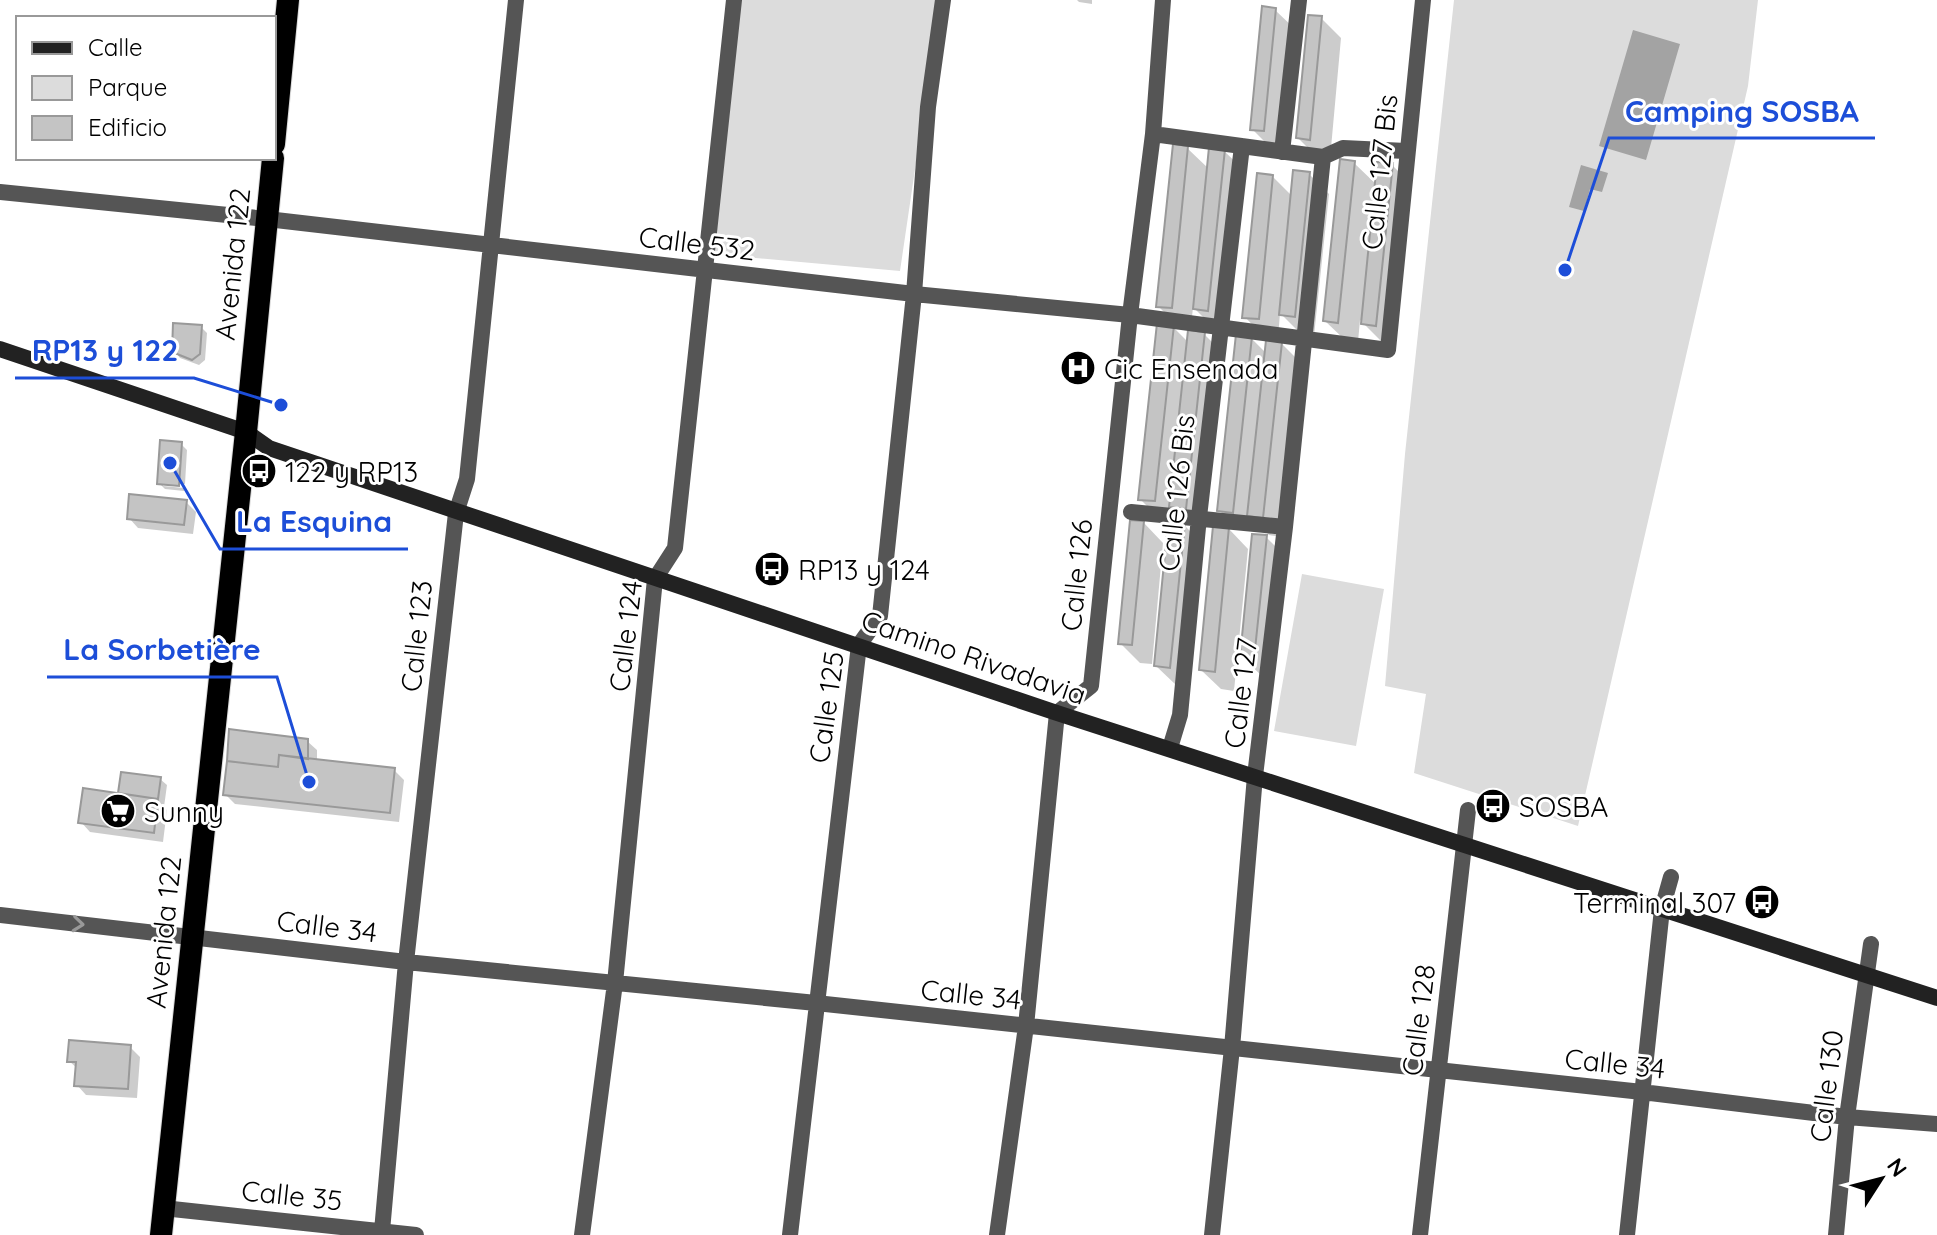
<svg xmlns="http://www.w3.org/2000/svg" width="1937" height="1235" font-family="Quicksand,sans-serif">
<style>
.green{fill:#dcdcdc}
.water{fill:#a3a3a3}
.shadow{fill:#0003}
.building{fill:#c4c4c4;stroke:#999;stroke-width:2}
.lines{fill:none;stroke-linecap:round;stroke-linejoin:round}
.trunk-casing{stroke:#dbdbdb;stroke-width:24}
.minor{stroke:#555;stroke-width:16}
.secondary{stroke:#222;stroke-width:16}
.trunk{stroke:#000;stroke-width:22}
.oneway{stroke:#999}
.labels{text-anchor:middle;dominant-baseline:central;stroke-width:6;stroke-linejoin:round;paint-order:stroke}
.street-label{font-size:28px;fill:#000;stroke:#fff}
.poi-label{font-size:28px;fill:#000;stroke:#fff;text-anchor:start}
.leader{fill:none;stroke:#1d4ed8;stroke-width:3}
.callout-dot{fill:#1d4ed8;stroke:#fff;stroke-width:3}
.callout-label{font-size:30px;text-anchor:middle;font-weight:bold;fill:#1d4ed8;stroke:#fff;stroke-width:6;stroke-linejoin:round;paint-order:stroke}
</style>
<rect width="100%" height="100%" fill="#fff"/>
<!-- green -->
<path class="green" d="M739 0H940L900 271 711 254Z
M1454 0H1758L1748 86 1578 826 1414 773 1426 694 1385 686 1405 454Z
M1302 574 1384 589 1356 746 1274 731Z"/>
<!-- water -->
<path class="water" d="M1633 30 1680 44 1646 160 1599 146Z
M1581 165 1608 173 1602 192 1590 189 1584 211 1569 207Z"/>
<!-- shadow -->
<path class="shadow" d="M1077 0H1092V4L1079 2Z
M1275 10 1295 29 1283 150 1272 149 1252 129Z
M1321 18 1341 38 1330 159 1318 158 1298 138Z
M1187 148 1209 169 1224 151 1244 170 1215 329 1193 307 1191 327 1178 326 1158 306Z
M1354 163 1377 185 1392 165 1412 185 1383 343 1360 320 1358 342 1345 340 1325 321Z
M1309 174 1329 194 1314 336 1301 334 1280 313 1278 338 1264 337 1245 317 1272 176 1293 197Z
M201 327 207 333 205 360 199 365 180 358 174 352Z
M1173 327 1189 343 1204 334 1224 354 1205 528 1175 510 1160 519 1140 499Z
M1251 338 1266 353 1281 343 1301 363 1282 537 1269 535 1254 520 1239 530 1219 510Z
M181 444 187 450 185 484 163 482V486L184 488V491L165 489 159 483Z
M186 502 196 512 193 534 138 528 129 518Z
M1144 523 1163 543 1152 664 1140 663 1120 643Z
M1184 525 1204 545 1176 685 1156 666Z
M1229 529 1248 549 1234 691 1221 689 1201 670Z
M1266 537 1286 557 1262 676 1242 657Z
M307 741 317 750V762L394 770 404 780 399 822 235 804 225 794Z
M123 774 160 779 167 785 164 807 167 810 163 842 90 832 81 822 120 795Z
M130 1047 140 1057 137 1098 86 1095 77 1085 78 1069 69 1061Z"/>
<!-- building -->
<path class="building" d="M1262 6 1276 8 1264 131 1250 130Z
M1308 15 1322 16 1310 140 1296 138Z
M1173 144 1188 146 1172 308 1156 307Z
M1209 147 1225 149 1208 311 1193 309Z
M1340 159 1355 161 1338 323 1323 321Z
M1377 162 1393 163 1376 326 1361 324Z
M1293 170 1310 172 1295 317 1279 315Z
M1257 173 1273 175 1259 319 1242 318Z
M173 323 202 325 200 354 192 360 172 352Z
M1157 323 1174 325 1155 501 1138 500Z
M1188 330 1205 332 1186 509 1169 507Z
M1236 334 1252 336 1233 513 1217 511Z
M1266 340 1282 342 1263 518 1247 516Z
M160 440 182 442 179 486 157 484Z
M129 494 187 500 184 525 127 519Z
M1130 520 1144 521 1132 645 1118 644Z
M1168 522 1185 523 1170 668 1154 666Z
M1213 526 1229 527 1215 672 1199 670Z
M1252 534 1267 535 1254 659 1240 657Z
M229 729 308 739V759L279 755 278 767 227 761Z
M279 755 395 768 390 813 223 795 227 761 278 767Z
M121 772 161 777 158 799 118 793Z
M83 788 158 799 154 833 78 823Z
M69 1040 131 1045 128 1089 74 1086 76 1062H67Z"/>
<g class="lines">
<defs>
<path id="trunk" d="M274 144 288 0
M161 1235 246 432 273 158"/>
</defs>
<!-- trunk casing -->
<use href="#trunk" class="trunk-casing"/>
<!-- minor -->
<path class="minor" d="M1153 134 1323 157 1343 148 1406 151
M1282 152 1299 0
M0 192 267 219 914 294 1130 315 1388 350 1423 0
M1131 512 1285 527
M1170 748 1180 715 1199 517 1242 146
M0 915 406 962 816 1003 1642 1092 1847 1117 1937 1124
M163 1208 416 1235
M382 1231 406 962 456 513 467 479 516 0
M582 1235 615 983 655 579 675 548 734 0
M790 1235 859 645 880 616 914 294 928 107 943 0
M997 1235 1026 1026 1057 713 1091 686 1130 315 1153 134 1163 0
M1212 1235 1232 1048 1255 776 1285 527 1323 157
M1420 1235 1468 810
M1627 1235 1662 909 1671 877
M1836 1235 1847 1117 1871 944"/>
<!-- secondary -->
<path class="secondary" d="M0 349 246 432 269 448 1057 713 1937 998"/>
<!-- trunk -->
<use href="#trunk" class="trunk"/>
</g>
<!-- one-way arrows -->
<defs><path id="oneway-chevron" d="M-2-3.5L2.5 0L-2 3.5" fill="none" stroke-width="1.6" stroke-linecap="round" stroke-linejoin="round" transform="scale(2)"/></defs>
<use class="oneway" href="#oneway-chevron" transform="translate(78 924) rotate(6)"/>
<!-- icons -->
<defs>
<symbol id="hospital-disc" viewBox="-11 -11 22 22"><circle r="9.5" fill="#000" stroke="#fff"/><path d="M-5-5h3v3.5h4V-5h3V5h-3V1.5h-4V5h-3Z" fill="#fff"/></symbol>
<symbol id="bus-disc" viewBox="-11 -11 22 22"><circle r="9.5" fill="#000" stroke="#fff"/><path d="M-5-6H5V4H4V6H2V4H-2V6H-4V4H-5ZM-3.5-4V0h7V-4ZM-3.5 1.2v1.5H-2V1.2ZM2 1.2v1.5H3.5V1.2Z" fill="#fff"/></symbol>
<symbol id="supermarket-disc" viewBox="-11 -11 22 22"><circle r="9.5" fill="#000" stroke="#fff"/><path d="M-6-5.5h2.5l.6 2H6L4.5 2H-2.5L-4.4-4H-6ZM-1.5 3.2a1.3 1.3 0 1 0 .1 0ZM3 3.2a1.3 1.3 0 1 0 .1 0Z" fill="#fff"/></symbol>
</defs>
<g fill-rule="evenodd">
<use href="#hospital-disc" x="1058" y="348" width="40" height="40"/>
<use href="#bus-disc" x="239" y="451" width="40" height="40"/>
<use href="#bus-disc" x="752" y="549" width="40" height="40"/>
<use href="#bus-disc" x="1473" y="786" width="40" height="40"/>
<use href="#supermarket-disc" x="98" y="791" width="40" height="40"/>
<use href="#bus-disc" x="1742" y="882" width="40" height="40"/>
</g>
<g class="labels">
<!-- street labels -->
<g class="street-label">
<text transform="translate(1379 172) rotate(-84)">Calle 127 Bis</text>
<text transform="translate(697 243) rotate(7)">Calle 532</text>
<text transform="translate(232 264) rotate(-84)">Avenida 122</text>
<text transform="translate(1176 493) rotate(-84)">Calle 126 Bis</text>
<text transform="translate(1076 575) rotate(-84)">Calle 126</text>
<text transform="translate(416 636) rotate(-84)">Calle 123</text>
<text transform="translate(625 636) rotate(-83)">Calle 124</text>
<text transform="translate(974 657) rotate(19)">Camino Rivadavia</text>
<text transform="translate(1240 693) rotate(-83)">Calle 127</text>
<text transform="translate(826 707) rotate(-82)">Calle 125</text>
<text transform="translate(327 926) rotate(7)">Calle 34</text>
<text transform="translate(163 932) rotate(-84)">Avenida 122</text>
<text transform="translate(971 994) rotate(6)">Calle 34</text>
<text transform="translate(1418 1020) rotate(-83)">Calle 128</text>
<text transform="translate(1615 1063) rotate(6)">Calle 34</text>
<text transform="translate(1826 1086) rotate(-83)">Calle 130</text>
<text transform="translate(292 1195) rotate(6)">Calle 35</text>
</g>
<!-- poi labels -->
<g class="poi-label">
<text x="1104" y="368">Cic Ensenada</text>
<text x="285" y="471">122 y RP13</text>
<text x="798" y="569">RP13 y 124</text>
<text x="1519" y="806">SOSBA</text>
<text x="144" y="811">Sunny</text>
<text x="1736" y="902" text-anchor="end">Terminal 307</text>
</g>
</g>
<!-- callouts -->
<path class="leader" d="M1565 270L1609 138H1875M281 405L194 378H15M170 463L220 549H408M309 782L277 677H47"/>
<g class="callout-dot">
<circle cx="1565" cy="270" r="8"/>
<circle cx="281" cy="405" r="8"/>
<circle cx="170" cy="463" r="8"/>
<circle cx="309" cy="782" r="8"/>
</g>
<g class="callout-label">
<text x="1742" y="122">Camping SOSBA</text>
<text x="105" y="361">RP13 y 122</text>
<text x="314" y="532">La Esquina</text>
<text x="162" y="660">La Sorbetière</text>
</g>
<!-- legend -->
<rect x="16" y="16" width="260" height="144" fill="#ffffff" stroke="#999999" stroke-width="2"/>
<rect x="32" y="42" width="40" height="12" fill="#222222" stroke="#999999" stroke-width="2"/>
<text x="88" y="56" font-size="24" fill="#000000">Calle</text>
<rect x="32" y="76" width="40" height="24" fill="#dcdcdc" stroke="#999999" stroke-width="2"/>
<text x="88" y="96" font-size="24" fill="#000000">Parque</text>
<rect x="32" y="116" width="40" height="24" fill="#c4c4c4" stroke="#999999" stroke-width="2"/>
<text x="88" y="136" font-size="24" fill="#000000">Edificio</text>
<!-- north arrow -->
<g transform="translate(1881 1179) rotate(54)" stroke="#ffffff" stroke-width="6" paint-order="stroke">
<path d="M0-6L14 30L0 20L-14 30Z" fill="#000000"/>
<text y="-12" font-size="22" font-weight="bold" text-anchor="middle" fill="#000000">N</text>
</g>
</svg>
